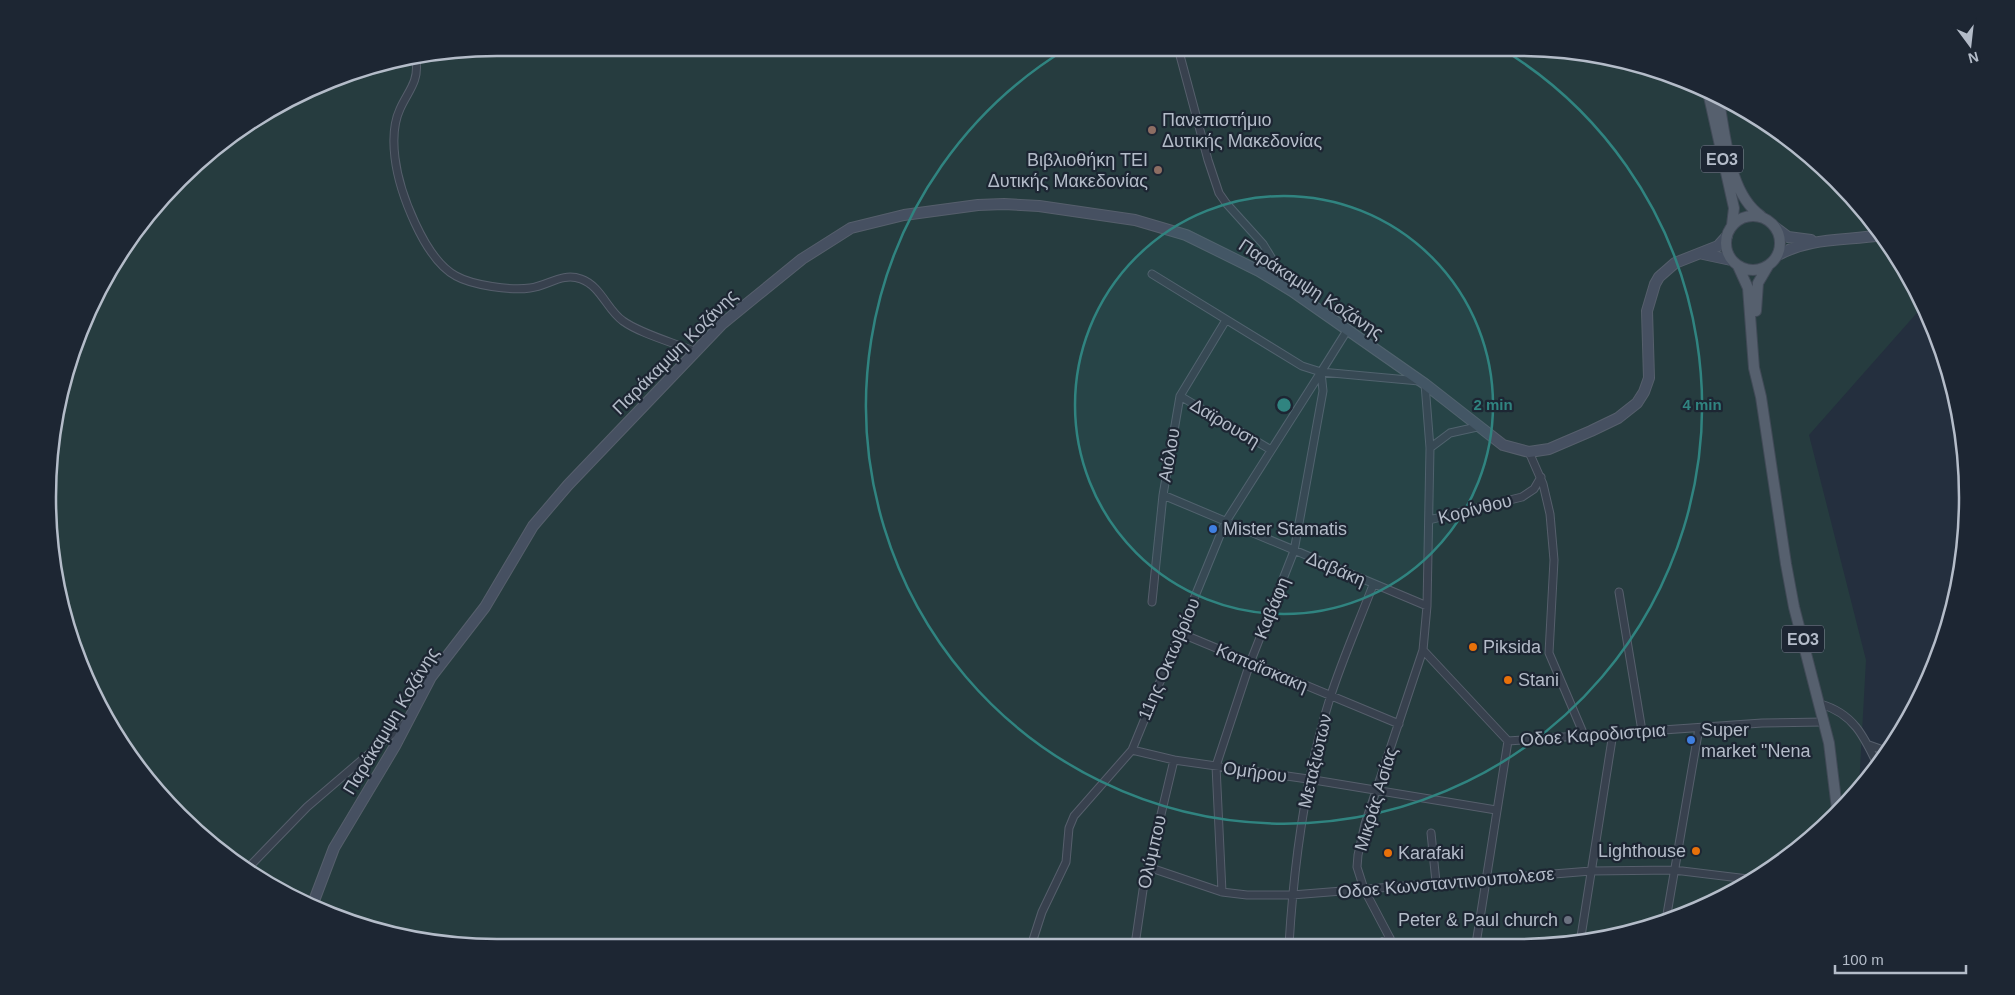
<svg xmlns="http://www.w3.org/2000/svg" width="2015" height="995" font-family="Helvetica,sans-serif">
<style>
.green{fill:#263c3f}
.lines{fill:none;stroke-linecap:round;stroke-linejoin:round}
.minor-casing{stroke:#565f6c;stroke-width:9}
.secondary-casing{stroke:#565f6c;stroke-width:12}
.primary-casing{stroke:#414a57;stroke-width:12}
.minor{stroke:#38414e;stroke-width:7}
.secondary{stroke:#465061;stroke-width:10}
.primary{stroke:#56606e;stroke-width:10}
.ring{fill:none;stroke:#308480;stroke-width:2.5}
.education-dot{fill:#8d6e63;stroke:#1d2633;stroke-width:2}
.shop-dot{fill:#3f7fe0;stroke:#1d2633;stroke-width:2}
.food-dot{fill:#e8710a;stroke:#1d2633;stroke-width:2}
.worship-dot{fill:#6b7280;stroke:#1d2633;stroke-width:2}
.labels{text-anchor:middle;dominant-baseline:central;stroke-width:4.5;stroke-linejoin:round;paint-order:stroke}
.shield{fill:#1d2633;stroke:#878f9c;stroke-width:1}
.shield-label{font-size:16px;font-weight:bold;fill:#b4bcc9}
.poi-label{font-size:18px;fill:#b4bcc9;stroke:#1d2633;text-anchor:start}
.street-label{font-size:18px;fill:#b4bcc9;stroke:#1d2633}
.rim{fill:none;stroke:#b4bcc9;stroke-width:2.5}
.centre{fill:#308480;stroke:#1d2633;stroke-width:2.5}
.ring-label{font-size:15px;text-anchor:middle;font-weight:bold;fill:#308480;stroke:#1d2633;stroke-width:4.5;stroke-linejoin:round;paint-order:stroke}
</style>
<rect width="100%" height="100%" fill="#242f3e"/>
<!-- green -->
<path class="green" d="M497 48H1518L1606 56 1690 82 1768 124 1836 180 1892 248 1923 306 1809 435 1866 660 1859 787 1792 854 1690 913 1577 944 497 947 409 939 325 913 247 871 180 816 94 697 51 557 56 409 82 325 123 248 223 141 353 71Z"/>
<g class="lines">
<defs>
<path id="minor" d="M1178 48 1208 160 1219 193 1226 203 1263 244 1291 290
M416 61C419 82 408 91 400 109 393 124 393 142 395 158 399 191 424 259 456 276 472 285 511 291 530 288 548 286 562 272 581 279 601 286 607 310 623 321 641 334 675 343 696 352
M1152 274 1302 366 1321 372 1419 381
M1180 396 1271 450
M1430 448 1450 433 1477 427
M1529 452 1543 484 1550 514 1554 560 1549 653 1584 735
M1163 495 1427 606
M1429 520 1522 497 1534 489 1541 477
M1619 592 1642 731
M1152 602 1163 495 1180 396 1226 320
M1180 633 1399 724
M1423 650 1508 741
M1820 704C1853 713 1864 736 1878 766
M1508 741 1762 723 1824 722
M1869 745 1886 751
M1132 750 1174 760 1308 779 1496 810
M1431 833 1436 882
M1148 867 1222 892 1247 895H1292L1591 871 1674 870 1748 879
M246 870 307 807 405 723
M1222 892 1216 766 1250 663 1294 551 1323 391 1321 372 1348 329
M1666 920 1699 728
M1580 943 1613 733
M1378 944 1390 938
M1393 944 1364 889 1357 867 1358 855 1365 824 1423 650 1427 606 1430 448 1425 384
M1476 944 1508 741
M1135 945 1143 890 1174 760
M1289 945C1294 861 1305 778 1330 698 1342 660 1359 622 1373 585
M1031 946 1042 912 1066 862 1069 828 1074 816 1132 750 1225 523 1321 372"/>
<path id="secondary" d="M1776 228 1788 237 1811 240
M1703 254 1731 260
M1778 255C1811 237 1845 241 1882 235
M312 906 334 848 395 746 431 677 485 607 533 526 568 485 722 324 802 259 851 228 904 215 978 205 1004 204 1039 206 1135 220 1186 235 1259 271 1292 291 1425 384 1503 445 1529 452 1549 449 1591 431 1618 418 1637 403 1644 392 1649 378 1647 311 1655 284 1659 277 1675 263 1718 246 1727 236"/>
<path id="primary" d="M1708 92 1734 208 1732 225
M1718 97C1726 135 1728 193 1761 216
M1726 243a27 27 0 1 1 54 0a27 27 0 1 1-54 0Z
M1738 266 1748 288 1754 368 1761 397 1786 564 1794 607 1829 743 1837 809
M1756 311 1758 283 1768 266"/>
</defs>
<!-- minor casing -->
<use href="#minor" class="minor-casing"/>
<!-- secondary casing -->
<use href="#secondary" class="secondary-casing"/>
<!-- primary casing -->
<use href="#primary" class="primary-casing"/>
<!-- minor -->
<use href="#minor" class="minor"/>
<!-- secondary -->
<use href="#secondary" class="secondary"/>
<!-- primary -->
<use href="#primary" class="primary"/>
</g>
<!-- distance rings -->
<circle cx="1284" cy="405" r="209" fill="#308480" fill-opacity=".12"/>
<g class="ring">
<circle cx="1284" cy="405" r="209"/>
<path d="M1502 49A418 418 0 1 1 1066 49"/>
</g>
<!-- markers -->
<g class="education-dot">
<circle cx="1152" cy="130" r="5"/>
<circle cx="1158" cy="170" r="5"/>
</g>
<g class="shop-dot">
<circle cx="1213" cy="529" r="5"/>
<circle cx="1691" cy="740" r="5"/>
</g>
<g class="food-dot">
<circle cx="1473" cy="647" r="5"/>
<circle cx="1508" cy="680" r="5"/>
<circle cx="1696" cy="851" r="5"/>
<circle cx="1388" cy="853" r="5"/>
</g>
<circle class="worship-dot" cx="1568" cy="920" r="5"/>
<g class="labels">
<!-- shield labels -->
<g class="shield">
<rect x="1701" y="145.5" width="42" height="27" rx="4"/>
<rect x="1782" y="625.5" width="42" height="27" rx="4"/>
</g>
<g class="shield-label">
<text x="1722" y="159">ΕΟ3</text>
<text x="1803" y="639">ΕΟ3</text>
</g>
<!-- poi labels -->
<g class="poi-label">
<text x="1162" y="120">Πανεπιστήμιο<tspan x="1162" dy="21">Δυτικής Μακεδονίας</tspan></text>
<text x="1148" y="160" text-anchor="end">Βιβλιοθήκη ΤΕΙ<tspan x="1148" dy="21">Δυτικής Μακεδονίας</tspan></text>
<text x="1223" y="529">Mister Stamatis</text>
<text x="1483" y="647">Piksida</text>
<text x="1518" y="680">Stani</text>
<text x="1701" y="730">Super<tspan x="1701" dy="21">market "Nena</tspan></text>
<text x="1686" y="851" text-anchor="end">Lighthouse</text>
<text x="1398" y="853">Karafaki</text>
<text x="1558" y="920" text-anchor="end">Peter &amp; Paul church</text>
</g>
<!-- street labels -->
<g class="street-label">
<text transform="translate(1311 289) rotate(33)">Παράκαμψη Κοζάνης</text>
<text transform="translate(675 352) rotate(-45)">Παράκαμψη Κοζάνης</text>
<text transform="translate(1225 423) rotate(31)">Δαϊρουση</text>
<text transform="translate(1169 455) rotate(-80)">Αιόλου</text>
<text transform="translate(1475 509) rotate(-14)">Κορίνθου</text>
<text transform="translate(1336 569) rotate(23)">Δαβάκη</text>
<text transform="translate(1272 608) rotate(-68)">Καβάφη</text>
<text transform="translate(1169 659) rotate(-67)">11ης Οκτωβρίου</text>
<text transform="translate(1262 668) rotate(23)">Καπαΐσκακη</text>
<text transform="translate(391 721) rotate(-59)">Παράκαμψη Κοζάνης</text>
<text transform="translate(1593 735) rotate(-4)">Oδοε Καροδιστρια</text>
<text transform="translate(1315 761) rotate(-77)">Μεταξιωτων</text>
<text transform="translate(1255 772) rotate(8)">Ομήρου</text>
<text transform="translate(1376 799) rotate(-73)">Μικράς Ασίας</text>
<text transform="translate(1152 852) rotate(-77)">Ολύμπου</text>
<text transform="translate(1446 883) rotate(-5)">Oδοε Κωνσταντινουπολεσε</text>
</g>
</g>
<!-- crop -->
<path d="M0 0H2015V995H0ZM497 56H1518A441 441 0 0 1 1959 497V498A441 441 0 0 1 1518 939H497A441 441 0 0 1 56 498V497A441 441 0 0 1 497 56Z" fill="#1d2633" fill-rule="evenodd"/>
<path class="rim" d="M497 56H1518A441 441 0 0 1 1959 497V498A441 441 0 0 1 1518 939H497A441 441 0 0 1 56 498V497A441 441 0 0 1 497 56Z"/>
<circle cx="1284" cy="405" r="8" class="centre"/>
<g class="ring-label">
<text x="1493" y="410">2 min</text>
<text x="1702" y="410">4 min</text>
</g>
<!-- north arrow -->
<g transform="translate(1970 45) rotate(165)" stroke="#1d2633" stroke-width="4" paint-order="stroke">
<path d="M0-4L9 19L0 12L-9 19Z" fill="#b4bcc9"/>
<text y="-8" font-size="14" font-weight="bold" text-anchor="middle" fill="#b4bcc9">N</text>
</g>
<!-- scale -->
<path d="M1835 965v8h131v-8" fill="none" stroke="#b4bcc9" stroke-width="2.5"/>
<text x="1842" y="965" font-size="15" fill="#b4bcc9" stroke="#1d2633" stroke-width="4" paint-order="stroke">100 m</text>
</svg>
